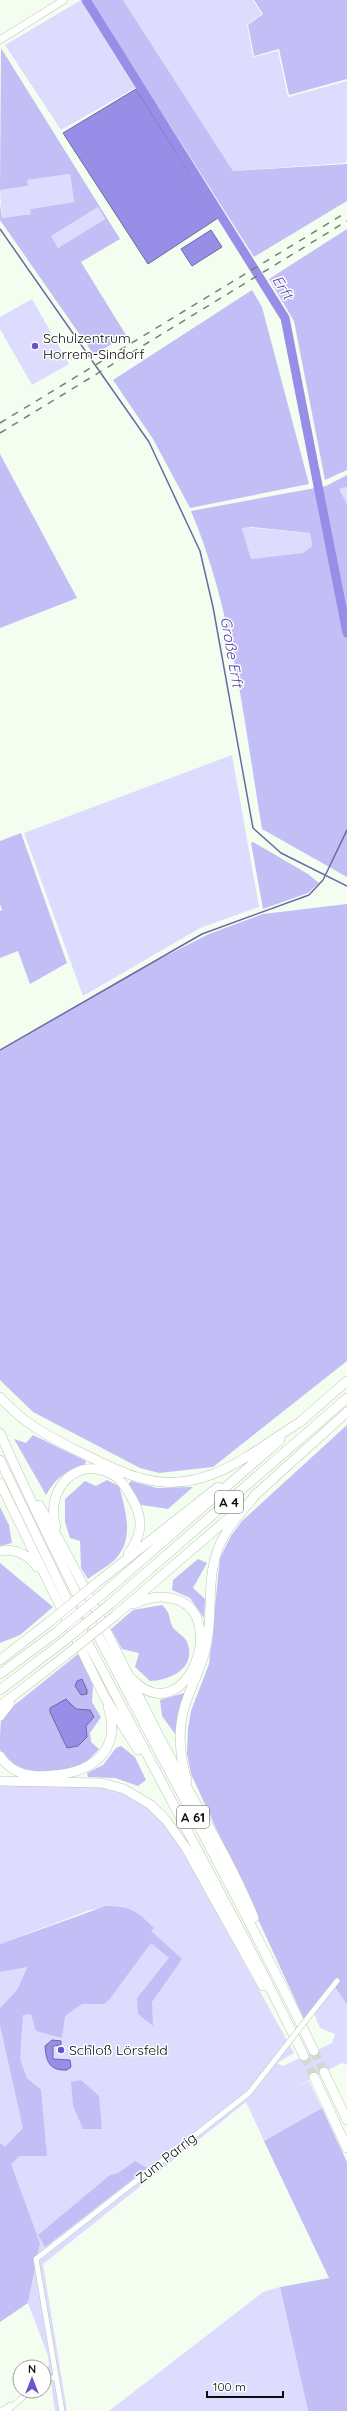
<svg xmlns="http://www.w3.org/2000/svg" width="347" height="2411" font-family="Quicksand,sans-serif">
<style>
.green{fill:#dedcfe}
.forest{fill:#c3bff6;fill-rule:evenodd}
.water{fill:#988ee7;stroke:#6d68a4}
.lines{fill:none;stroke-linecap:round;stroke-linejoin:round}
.stream{stroke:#6d68a4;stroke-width:1.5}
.river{stroke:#988ee7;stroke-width:9}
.motorway-tunnel{stroke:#d0dacd;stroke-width:9;stroke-dasharray:9 4.5;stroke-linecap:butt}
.minor-casing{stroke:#b8c9b2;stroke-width:6}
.secondary-casing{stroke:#b8c9b2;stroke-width:8}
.motorway-casing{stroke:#b8c9b2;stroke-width:10}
.minor{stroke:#fff;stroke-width:5}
.secondary{stroke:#fff;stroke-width:7}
.motorway{stroke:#fff;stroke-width:9}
.rail{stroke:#788176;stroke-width:1.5;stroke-dasharray:7 7;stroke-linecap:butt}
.minor-bridge-casing{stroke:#b8c9b2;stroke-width:6;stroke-linecap:butt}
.motorway-bridge-casing{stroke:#b8c9b2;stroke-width:10;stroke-linecap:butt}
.minor-bridge{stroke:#fff;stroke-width:5}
.motorway-bridge{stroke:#fff;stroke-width:9}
.poi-dot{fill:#6c54cd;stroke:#fff;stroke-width:1.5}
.labels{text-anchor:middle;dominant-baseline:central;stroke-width:3;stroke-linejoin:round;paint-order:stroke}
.shield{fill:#fff;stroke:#535751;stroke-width:1}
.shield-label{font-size:13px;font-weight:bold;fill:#090f07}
.poi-label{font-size:14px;fill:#090f07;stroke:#fff;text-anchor:start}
.street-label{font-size:14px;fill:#090f07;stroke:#fff}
.water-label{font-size:15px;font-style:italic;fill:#543fa6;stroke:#fff}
</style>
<rect width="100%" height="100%" fill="#f3fef0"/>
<!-- green -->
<path class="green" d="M81 0 135 88 61 130 5 45Z
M123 0H253L262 14 247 25 253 57 278 51 288 97 347 81V160L345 163 233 171Z
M70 174 74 202 30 209 31 214 2 218 0 190 28 186 27 180Z
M98 207 105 219 58 248 50 236Z
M32 299 69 364 32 385 0 329V317Z
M347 487V504L339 489Z
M242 527 310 533 312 546 303 553 251 560Z
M232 755 259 907 200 928 83 996 24 833Z
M0 1785H96L122 1791 157 1813 179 1845 294 2053 277 2063 283 2066 332 2043 335 2034 320 2028 312 2009 332 1983 347 2003V2065L342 2063 294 2088 309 2081 322 2108 264 2141 246 2102 43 2264 67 2411H55L51 2383 45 2372 49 2365 48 2356 28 2303 40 2243 25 2203 0 2191V1972L27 1966 17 1990 119 1906 90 1910 0 1944Z
M280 2287 308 2411H109L263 2292Z"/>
<!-- forest -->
<path class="forest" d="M90 0H123L233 171 347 164V201L254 257Z
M254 0H347V79L289 95 279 49 254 56 248 25 263 14Z
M1 48 120 239 81 262 126 335 94 355 0 220V204L2 218 31 214 30 209 74 202 70 174 27 180 28 186 0 190ZM98 207 105 219 58 248 51 236Z
M347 229V470L325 480 294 321 269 279Z
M252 290 262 307 309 484 190 508 153 439 113 380Z
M0 454 77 598 0 628Z
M347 475V487L339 489 347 504V877L262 829C244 722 233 611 191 511L326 486ZM252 527 310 533 312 546 303 553 251 559 242 528Z
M21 833 67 963 30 984 18 951 0 958V911L2 910 0 904V841Z
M253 842 308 874 319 883 308 893 263 909 251 843Z
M347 904V1361L213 1467 159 1473 140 1468 33 1412 0 1380V1051L134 972 209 934 263 914Z
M347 1425V2004L332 1983 304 2019 191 1774 187 1753 188 1729 191 1711 209 1664 220 1558 231 1536 242 1521Z
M33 1435 86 1461 85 1465C66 1470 56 1478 46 1495L14 1439 26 1443Z
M107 1480 119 1486C125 1509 134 1535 118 1556 111 1565 97 1572 88 1579L81 1568 80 1541 70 1538 65 1522V1499L85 1481 96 1486Z
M131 1481 157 1488 193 1487 168 1509 141 1505 129 1484Z
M0 1507 9 1525 12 1543 0 1546Z
M198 1559 207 1563 193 1588 205 1599 204 1618 190 1598 172 1590 173 1580Z
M0 1563 53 1607 20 1635 0 1643Z
M162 1605C172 1614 168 1620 174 1629 178 1633 185 1637 187 1642 197 1668 171 1680 150 1681L135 1667 139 1653 122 1649 111 1629 133 1610Z
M78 1654 93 1685 92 1702 101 1717 90 1733 91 1742 99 1749C92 1757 83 1766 72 1769 50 1777 8 1778 0 1749 0 1739 0 1724 2 1715Z
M184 1693 175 1734 162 1716 160 1700Z
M121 1746 135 1757 146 1780 138 1786 115 1778 88 1777 87 1773 103 1765 116 1748Z
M106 1906C131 1906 137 1911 154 1928L151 1931 182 1959 152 2002 153 2026 138 2014 137 1998 169 1958 151 1943 109 2000 104 2004H82L65 2016 62 2038 36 2031 31 2014 23 2015 20 2059 27 2078 41 2090 47 2156H20L11 2164 40 2243 28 2303 0 2322V2143L5 2147 23 2128 0 2025V2008L17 1990 27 1967 0 1972V1944Z
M81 2080 99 2096 102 2129H83L73 2106 71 2082Z
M322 2108 347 2162V2411H308L280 2287 329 2278 264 2141Z
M135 2161 147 2168 45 2247 38 2235 110 2175 118 2173Z"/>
<!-- water -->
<path class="water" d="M136 89 218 218 148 264 63 133Z
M211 230 222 247 192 266 181 249Z
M82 1679 87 1690V1694L81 1695 75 1686 77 1681Z
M66 1699 76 1709 90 1710 94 1717 86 1726 87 1737 78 1746 67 1748 50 1712V1708Z
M52 2040 61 2041V2045L53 2046V2059L70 2060 71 2067 67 2070C50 2071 46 2062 45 2046Z
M85.5 2050a4.5 4.5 0 1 1 9 0a4.5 4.5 0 1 1-9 0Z"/>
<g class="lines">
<!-- stream -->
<path class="stream" d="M0 229 149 442 200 551 213 607 253 828 281 853 347 886
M0 1050 202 934 309 895 323 880 347 830"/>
<!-- river -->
<path class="river" d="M86 0 285 318 347 633"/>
<!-- motorway-tunnel -->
<path class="motorway-tunnel" d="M314 2051 324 2072
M304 2056 314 2077"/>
<defs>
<path id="minor" d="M310 2015 337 1981
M44 2380 56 2377
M1 2411 10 2405
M7 2411 30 2391
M62 2411 36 2259 249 2093 285 2047"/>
<path id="secondary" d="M0 40 64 0"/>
<path id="motorway" d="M0 1397C22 1423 51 1438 82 1453 101 1462 120 1473 141 1478 205 1497 253 1451 303 1420
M299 1423 347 1381
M0 1433C94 1645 214 1843 314 2051
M0 1460 87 1641 261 1970 304 2056
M0 1483 104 1696 138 1750
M253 1497 347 1412
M39 1505C83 1579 119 1659 159 1736 190 1796 228 1854 254 1918
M56 1527C44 1488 79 1453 115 1476 123 1481 128 1492 133 1500 144 1521 142 1535 128 1554
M0 1551C16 1548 28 1555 37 1567
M99 1581 218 1487
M105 1592 280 1440
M110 1604 347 1398
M116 1615 238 1510
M0 1660 48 1623
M0 1674 54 1634
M132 1679C184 1733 229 1619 178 1600 162 1594 148 1597 134 1604
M0 1690 59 1645
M0 1706 65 1656
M0 1716 10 1703
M0 1756C13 1776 33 1777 54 1775 94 1772 122 1749 108 1707
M0 1781 102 1783 124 1789 151 1805 166 1820 186 1848 263 1986
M187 1781C180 1757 177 1733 184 1709 190 1686 203 1666 207 1643 213 1610 206 1575 220 1544 229 1524 245 1508 258 1492
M324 2072 347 2120
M314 2077 347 2148"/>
</defs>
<!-- minor casing -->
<use href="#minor" class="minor-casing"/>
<!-- secondary casing -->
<use href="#secondary" class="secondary-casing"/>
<!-- motorway casing -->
<use href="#motorway" class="motorway-casing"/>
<!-- minor -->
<use href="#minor" class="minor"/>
<!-- secondary -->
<use href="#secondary" class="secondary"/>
<!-- motorway -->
<use href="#motorway" class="motorway"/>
<!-- rail -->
<path class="rail" d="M0 423 347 212
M0 433 347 221"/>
<defs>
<path id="minor-bridge" d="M285 2047 310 2015"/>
<path id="motorway-bridge" d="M48 1623 99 1581
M54 1634 105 1592
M59 1645 110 1604
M65 1656 116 1615"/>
</defs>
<!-- minor-bridge casing -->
<use href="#minor-bridge" class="minor-bridge-casing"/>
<!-- motorway-bridge casing -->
<use href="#motorway-bridge" class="motorway-bridge-casing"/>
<!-- minor-bridge -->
<use href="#minor-bridge" class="minor-bridge"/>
<!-- motorway-bridge -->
<use href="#motorway-bridge" class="motorway-bridge"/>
</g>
<!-- markers -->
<g class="poi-dot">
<circle cx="35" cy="346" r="4"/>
<circle cx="61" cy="2050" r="4"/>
</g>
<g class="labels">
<!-- shield labels -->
<g class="shield">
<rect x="215" y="1491" width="28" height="22" rx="3"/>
<rect x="177" y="1806" width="32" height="22" rx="3"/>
</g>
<g class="shield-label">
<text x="229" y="1502">A 4</text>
<text x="193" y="1817">A 61</text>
</g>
<!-- poi labels -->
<g class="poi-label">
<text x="43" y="338">Schulzentrum<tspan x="43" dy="16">Horrem-Sindorf</tspan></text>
<text x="69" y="2050">Schloß Lörsfeld</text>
</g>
<!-- street labels -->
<g class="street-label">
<text transform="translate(166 2158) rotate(-38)">Zum Parrig</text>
</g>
<!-- water labels -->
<g class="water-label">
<text transform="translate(283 287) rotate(58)">Erft</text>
<text transform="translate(232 652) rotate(80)">Große Erft</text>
</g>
</g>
<!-- north arrow -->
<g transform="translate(32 2379)"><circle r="19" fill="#ffffff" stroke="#9d9f9c"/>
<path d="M0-3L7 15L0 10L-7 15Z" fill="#6c54cd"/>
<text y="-6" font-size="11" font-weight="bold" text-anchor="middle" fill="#090f07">N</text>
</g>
<!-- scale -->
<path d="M207 2391v6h76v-6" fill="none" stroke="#090f07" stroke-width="2"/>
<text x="213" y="2391" font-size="12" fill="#090f07" stroke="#ffffff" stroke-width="3" paint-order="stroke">100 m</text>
</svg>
